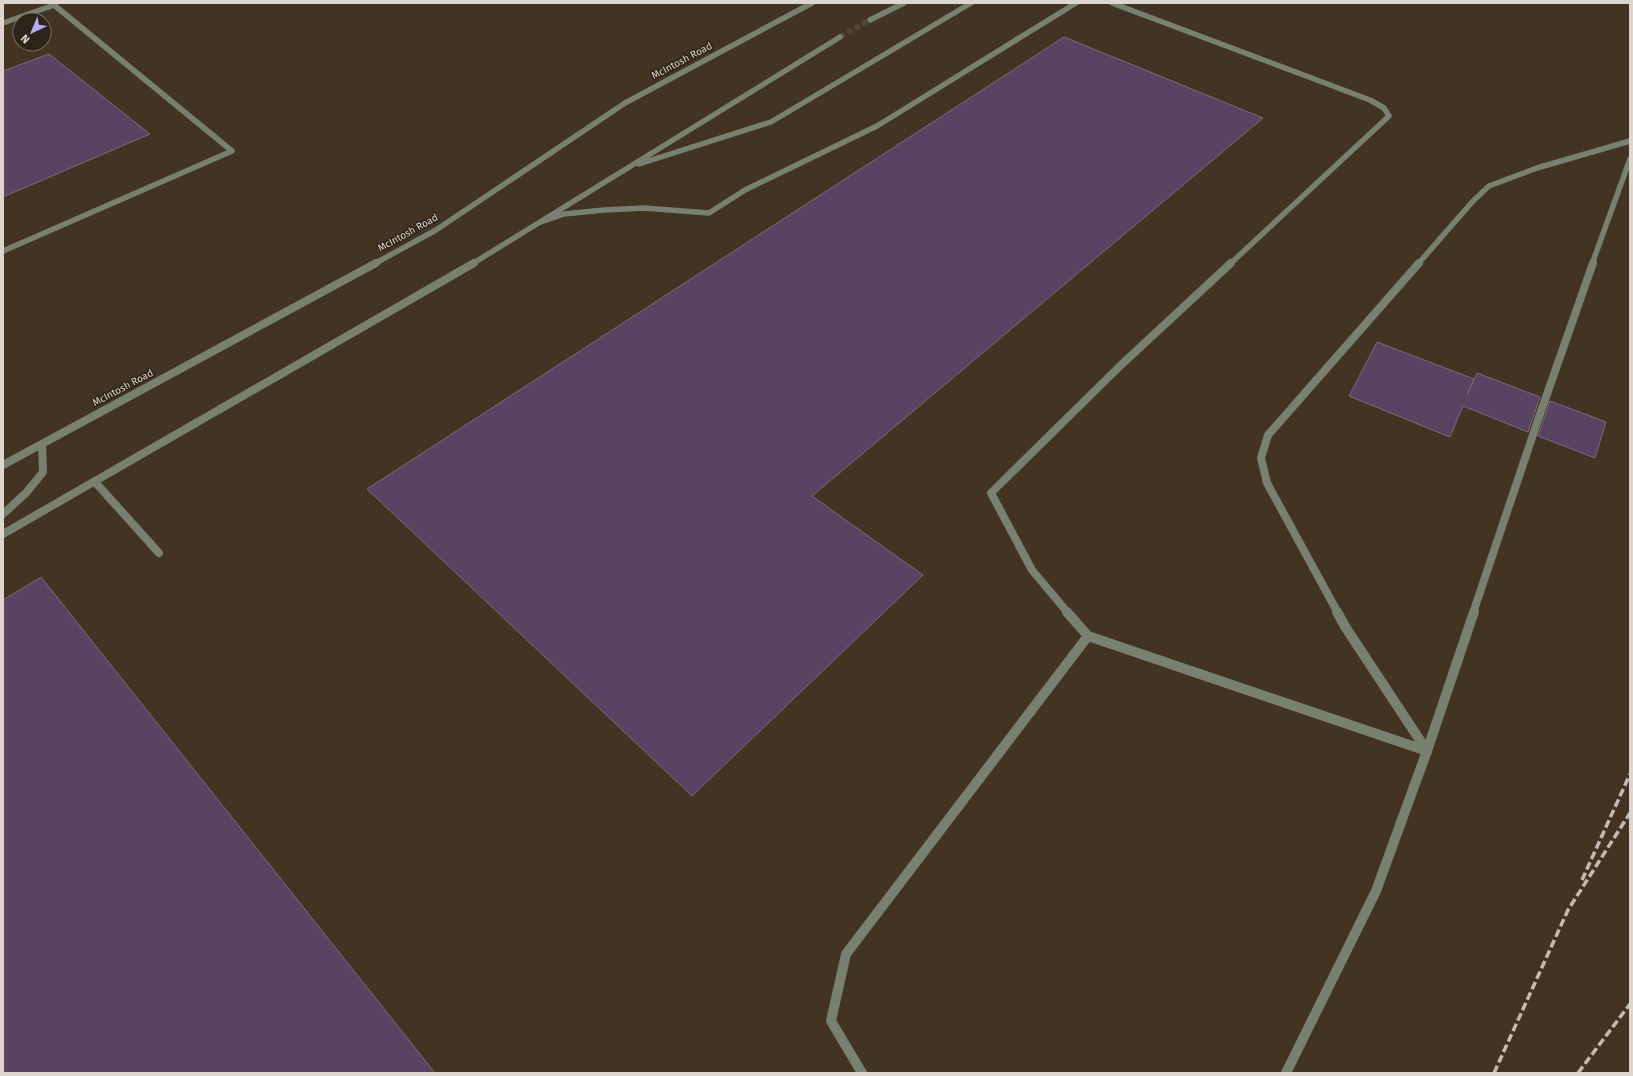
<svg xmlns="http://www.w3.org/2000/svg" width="1633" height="1076" font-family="'Fira Sans',sans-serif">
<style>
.built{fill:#423323;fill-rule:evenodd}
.building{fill:#594362;stroke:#766d7a}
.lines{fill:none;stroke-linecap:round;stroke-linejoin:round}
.minor-tunnel{stroke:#50463c;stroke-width:5.5;stroke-dasharray:5.5 3;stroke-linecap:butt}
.service-far2{stroke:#788170;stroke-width:5.5}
.service-far1{stroke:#788170;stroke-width:8}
.service{stroke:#788170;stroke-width:10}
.minor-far2{stroke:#788170;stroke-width:5.5}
.minor-far1{stroke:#788170;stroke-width:8}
.minor{stroke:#788170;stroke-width:10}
.rail{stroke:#c2bbb3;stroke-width:3.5;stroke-dasharray:8 3.5;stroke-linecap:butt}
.labels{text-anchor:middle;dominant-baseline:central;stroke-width:3;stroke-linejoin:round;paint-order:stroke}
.far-street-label{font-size:10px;fill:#dcd6ce;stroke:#2d2319}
</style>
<rect width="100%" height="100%" fill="#372d22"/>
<!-- built -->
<path class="built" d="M3 3H1630V1073H3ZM20 20H44V44H20Z"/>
<!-- building -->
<path class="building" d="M1064 37 1263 118 812 496 923 575 692 796 367 489Z
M49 54 150 134 3 197V71Z
M1377 342 1474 379 1467 395 1477 373 1540 397 1528 432 1463 406 1450 437 1349 396Z
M1550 401 1606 422 1595 458 1538 436Z
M41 577 435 1073H3V600Z"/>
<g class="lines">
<!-- minor-tunnel -->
<path class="minor-tunnel" d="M840 37 870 20"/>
<!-- service-far2 -->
<path class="service-far2" d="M1112 3 1370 100 1384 108 1389 116 1230 264
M3 23 54 5 232 151 3 251
M541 222 564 214 604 210 644 208 709 213 745 190 877 126 1076 3
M1418 264 1473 201 1489 186 1537 168 1630 141
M1592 264 1630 159"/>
<!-- service-far1 -->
<path class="service-far1" d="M1539 417 1593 263
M95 482 159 553
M1068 613 1032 570 991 493 1121 365 1231 263
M1338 613 1267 483 1261 458 1268 435 1419 263"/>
<!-- service -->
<path class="service" d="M1337 612 1346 628 1427 751
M1088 636 1427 751
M862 1073 831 1021 846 954 1088 636 1067 612"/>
<!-- minor-far2 -->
<path class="minor-far2" d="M870 20 904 3
M639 164 771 122 971 3
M374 264 436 230 625 103 812 3
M472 264 840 37"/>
<!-- minor-far1 -->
<path class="minor-far1" d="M3 465 376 263
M3 514 26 493 43 472 42 444
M3 534 474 263
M1473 613 1539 417"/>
<!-- minor -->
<path class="minor" d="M1286 1073 1376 891 1427 751 1474 612"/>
<!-- rail -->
<path class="rail" d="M1582 880 1630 774
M1494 1073 1568 910 1630 813
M1578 1073 1630 1004"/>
</g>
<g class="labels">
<!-- far-street labels -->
<g class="far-street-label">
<text transform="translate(682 61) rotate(-28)">McIntosh Road</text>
<text transform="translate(408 233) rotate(-29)">McIntosh Road</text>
<text transform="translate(123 388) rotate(-28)">McIntosh Road</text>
</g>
</g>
<!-- border -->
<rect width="1633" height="1076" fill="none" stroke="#dcd6ce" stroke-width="8"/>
<!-- north arrow -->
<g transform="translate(32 32) rotate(224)"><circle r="19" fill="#2d2319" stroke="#736b61"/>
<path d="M0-3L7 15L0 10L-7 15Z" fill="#b3adf9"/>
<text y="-6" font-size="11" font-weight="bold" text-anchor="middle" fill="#dcd6ce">N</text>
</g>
</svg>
